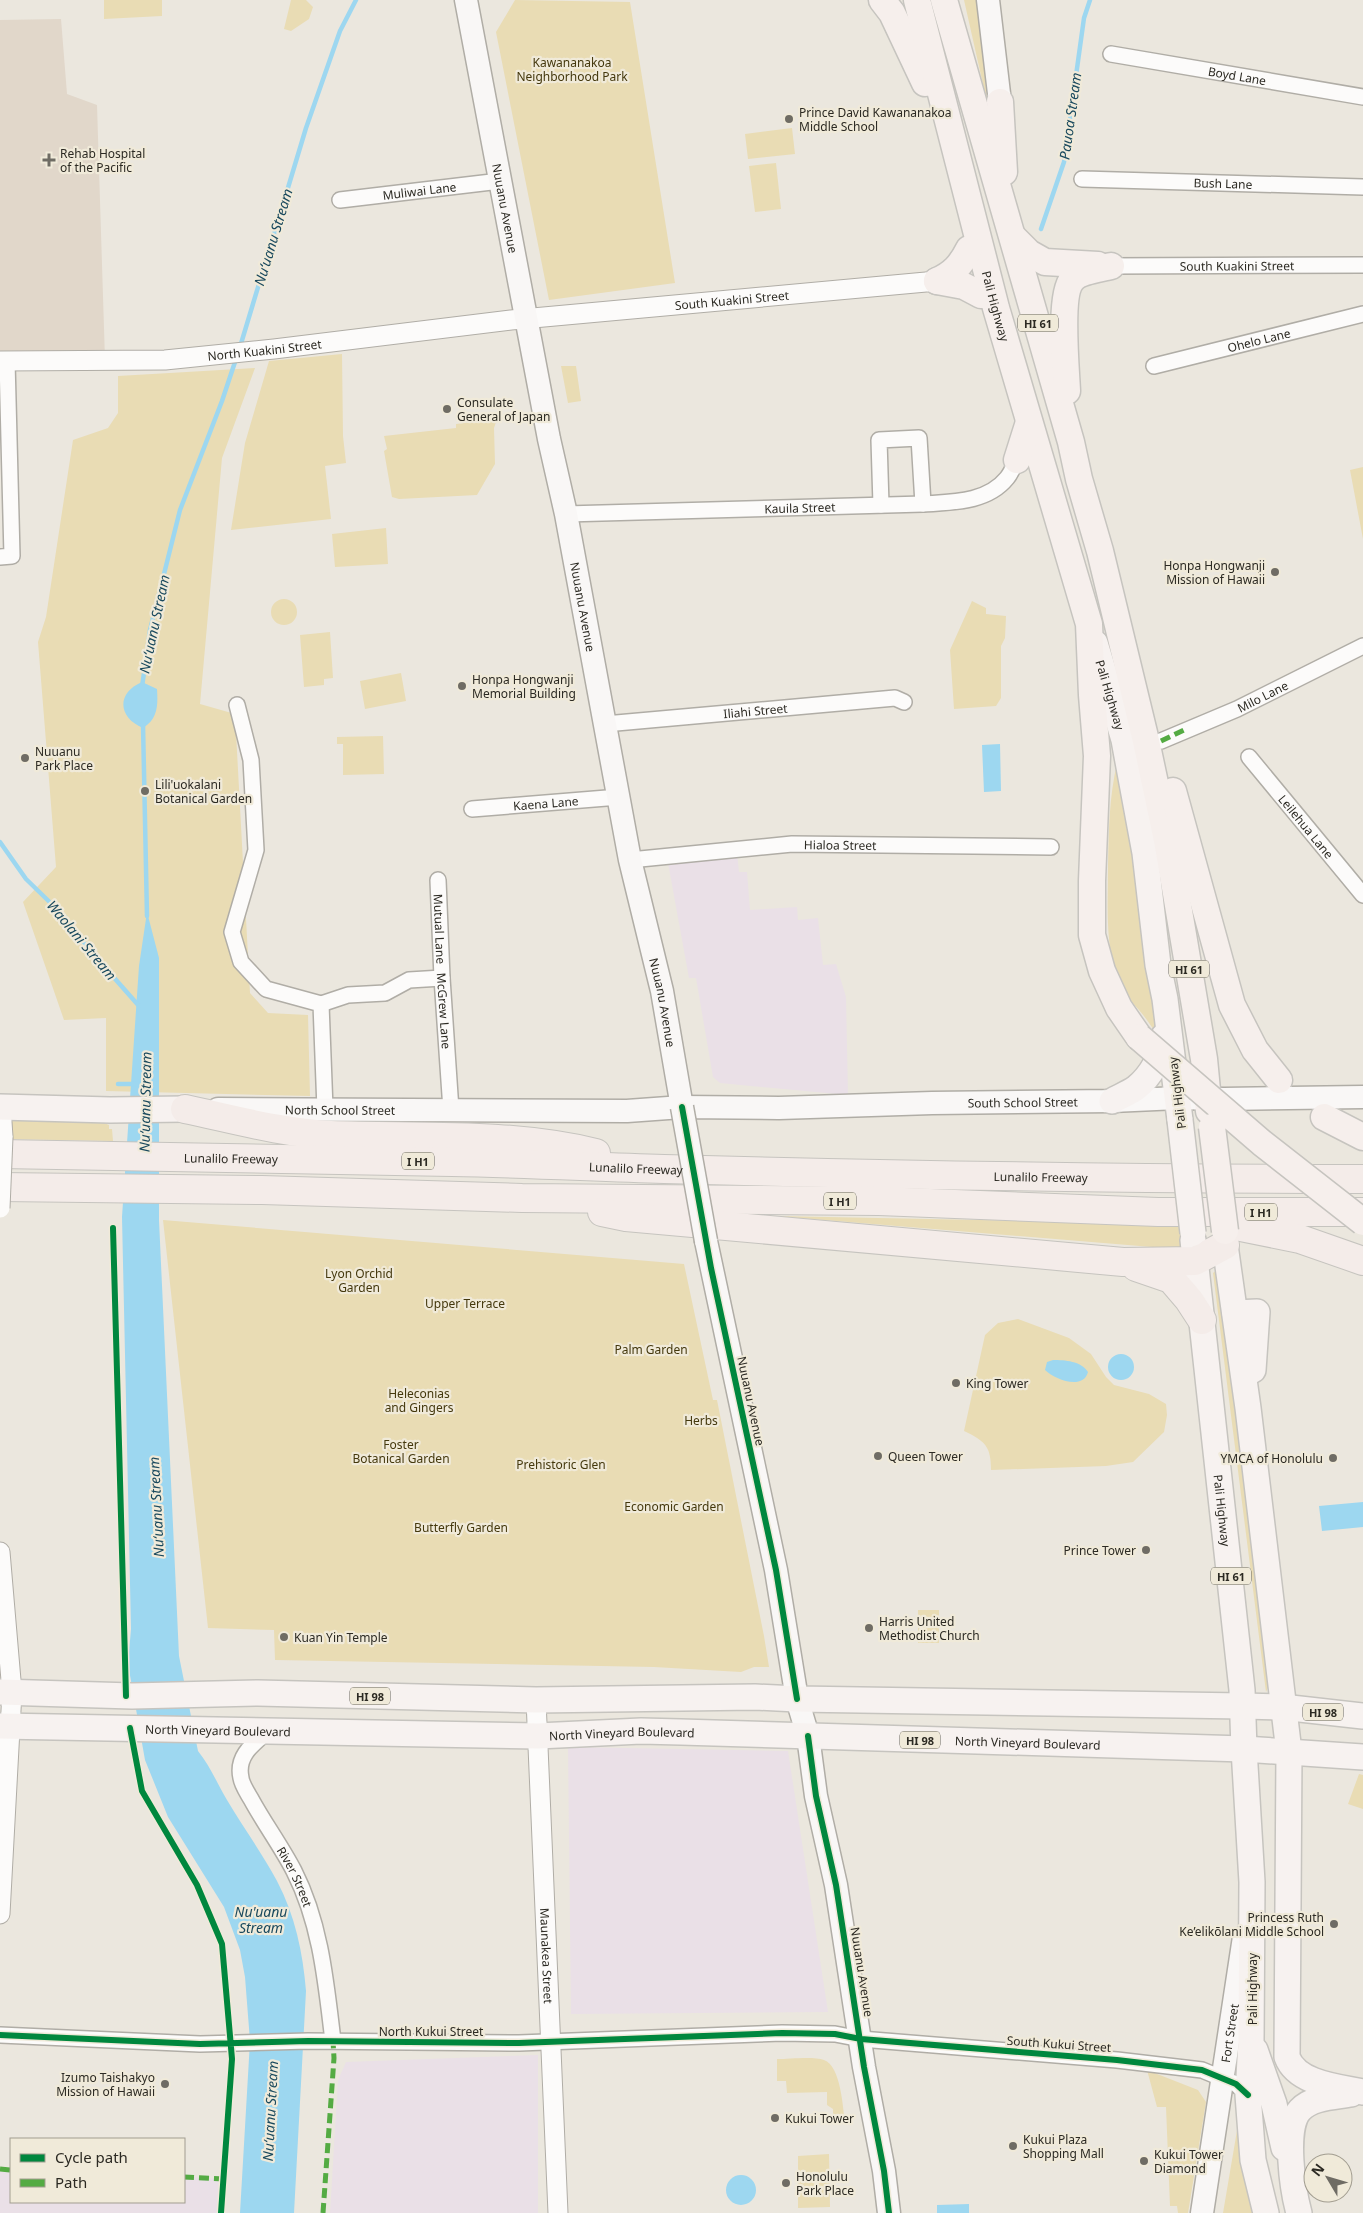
<svg xmlns="http://www.w3.org/2000/svg" width="1363" height="2213" font-family="'Noto Sans',sans-serif">
<style>
.commercial{fill:#eae0e7}
.medical{fill:#e1d7ca}
.green{fill:#e9dcb4}
.water{fill:#9dd7f0}
.lines{fill:none;stroke-linecap:round;stroke-linejoin:round}
.stream{stroke:#9dd7f0;stroke-width:4.5}
.minor-casing{stroke:#b0ada6;stroke-width:18}
.tertiary-casing{stroke:#b0ada6;stroke-width:21}
.secondary-casing{stroke:#b0ada6;stroke-width:25}
.primary-casing{stroke:#c6c4bf;stroke-width:28}
.trunk-casing{stroke:#c6c4bf;stroke-width:29}
.motorway-casing{stroke:#c6c4bf;stroke-width:30}
.minor{stroke:#fcfbfa;stroke-width:15}
.tertiary{stroke:#fcfbfa;stroke-width:19}
.secondary{stroke:#f9f7f6;stroke-width:22}
.primary{stroke:#f7f2f0;stroke-width:25}
.trunk{stroke:#f6efec;stroke-width:26}
.motorway{stroke:#f4ece9;stroke-width:28}
.tertiary-bridge-casing{stroke:#b0ada6;stroke-width:21;stroke-linecap:butt}
.secondary-bridge-casing{stroke:#b0ada6;stroke-width:25;stroke-linecap:butt}
.primary-bridge-casing{stroke:#c6c4bf;stroke-width:28;stroke-linecap:butt}
.trunk-bridge-casing{stroke:#c6c4bf;stroke-width:29;stroke-linecap:butt}
.tertiary-bridge{stroke:#fcfbfa;stroke-width:19}
.secondary-bridge{stroke:#f9f7f6;stroke-width:22}
.primary-bridge{stroke:#f7f2f0;stroke-width:25}
.trunk-bridge{stroke:#f6efec;stroke-width:26}
.quiet{stroke:#54ab43;stroke-width:5;stroke-dasharray:10 5;stroke-linecap:butt}
.cycleway-casing{stroke:#f0ead9;stroke-width:9}
.cycleway{stroke:#00873e;stroke-width:6}
.poi-dot{fill:#6f6c64;stroke:#f0ead9;stroke-width:2}
.labels{text-anchor:middle;dominant-baseline:central;stroke-width:4.5;stroke-linejoin:round;paint-order:stroke}
.shield{fill:#f0ead9;stroke:#67645a;stroke-width:1}
.shield-label{font-size:11px;font-weight:bold;fill:#2c2a23}
.park-label{font-size:12px;fill:#44380d;stroke:#f0ead9}
.street-label{font-size:12px;fill:#2c2a23;stroke:#f0ead9}
.poi-label{font-size:12px;fill:#2c2a23;stroke:#f0ead9;text-anchor:start}
.water-label{font-size:14px;font-style:italic;fill:#19495d;stroke:#f0ead9}
</style>
<rect width="100%" height="100%" fill="#ebe7de"/>
<!-- commercial -->
<path class="commercial" d="M737 853 739 872H747L750 910 797 907 798 920 818 918 823 965 836 964 846 997 848 1095 720 1083 713 1077 696 978H689L668 863Z
M568 1747 788 1751 828 2012 571 2014Z
M538 2055V2213H330L338 2080 346 2062Z
M0 2169 11 2170V2202H184V2177L224 2179 221 2213H0Z"/>
<!-- medical -->
<path class="medical" d="M61 19 67 94 97 105 105 360 0 361V20Z"/>
<!-- green -->
<path class="green" d="M104 0H162V16L104 19Z
M291 0H306L313 7 309 19 291 31 284 29Z
M515 0 630 2 675 283 549 300 496 32Z
M964 0H979L987 102Z
M792 128 795 154 748 159 745 134Z
M776 163 781 209 755 212 749 166Z
M342 354 343 436 346 463 325 466 331 519 231 530 245 443 269 361Z
M561 366H576L581 401 568 403Z
M255 368 222 458 200 704 235 714 250 993 268 1013 308 1015 310 1096 106 1091V1018L64 1020 23 902 56 867 38 642 46 617 73 440 108 428 118 413V376Z
M497 419 494 428 495 464 477 495 399 499 392 497 384 451 387 449 384 436 456 428V424Z
M1363 467V539L1350 470Z
M386 528 388 564 335 567 332 534Z
M271 612a13 13 0 1 1 26 0a13 13 0 1 1-26 0Z
M972 601 986 608V614L1006 616 1005 638 1001 646V698L996 706 954 709 950 650Z
M330 632 333 678 324 679V685L304 687 300 635Z
M401 673 406 701 365 709 360 681Z
M383 736 384 774 343 775V744H337V737Z
M1118 759 1123 772 1161 1041C1154 1030 1147 1019 1139 1010 1129 999 1121 990 1116 975 1105 940 1108 902 1108 865 1109 827 1109 796 1118 759Z
M0 1119 104 1123 109 1125V1129H112L113 1141 0 1139Z
M776 1216 1188 1224V1250Z
M163 1220 684 1264 713 1400H717L764 1636 769 1667H754L741 1672 654 1667 275 1660 274 1630 208 1628Z
M1226 1263 1271 1680 1266 1692 1213 1273Z
M1018 1319 1069 1338 1091 1354 1106 1377 1114 1385 1149 1394 1166 1404 1167 1415 1164 1432 1133 1462 1106 1466 991 1470C991 1446 985 1441 964 1431L985 1335 998 1323Z
M918 1610H939V1643H918Z
M1359 1774 1363 1775V1809L1348 1804Z
M777 2059C789 2059 814 2056 824 2060 841 2066 843 2108 845 2124H833V2109L827 2105V2092L787 2093 786 2081H777Z
M1147 2070 1198 2090 1206 2102 1188 2213H1178L1177 2206H1170L1166 2107H1157Z
M1241 2107 1256 2213H1223Z
M829 2154 830 2207 798 2208V2156Z"/>
<!-- water -->
<path class="water" d="M142 682 157 689C158 705 158 719 143 728 118 718 116 693 142 682Z
M1000 744 1001 791 984 792 982 745Z
M147 912 159 958V1220L179 1656 198 1751C210 1766 217 1783 227 1800 243 1827 262 1853 277 1881 295 1915 303 1953 306 1991L294 2213H240L250 2041 245 1977 240 1950 224 1907 168 1817 145 1760 128 1664 131 1629 122 1217 139 966Z
M1108 1367a13 13 0 1 1 26 0a13 13 0 1 1-26 0Z
M1053 1360C1065 1360 1081 1361 1088 1372 1083 1391 1054 1379 1045 1370L1047 1362Z
M1363 1502V1527L1322 1531 1319 1506Z
M726 2190a15 15 0 1 1 30 0a15 15 0 1 1-30 0Z
M969 2204V2213H937V2205Z"/>
<g class="lines">
<!-- stream -->
<path class="stream" d="M1041 229 1064 162 1084 18 1090 0
M240 347 306 128 340 31 356 0
M142 687 150 630 180 510 222 401 236 359
M143 724 147 916
M0 842 26 879 65 917 87 947 139 1006
M118 1084H136"/>
<defs>
<g id="minor">
<path id="s1" d="M1111 54 1363 97"/>
<path id="s2" d="M1082 179 1363 187"/>
<path id="s3" d="M340 200 500 181"/>
<path id="s4" d="M1111 266 1363 265"/>
<path id="s5" d="M1154 366 1363 314"/>
<path d="M881 505 879 440 919 438 923 504"/>
<path id="s6" d="M566 514 923 504C951 502 987 503 1007 478 1011 473 1014 466 1017 460"/>
<path d="M0 557 12 556 7 361"/>
<path d="M237 705 251 760 256 850 232 932 241 962 266 989 321 1004 325 1109"/>
<path id="s7" d="M605 724 895 698 904 702"/>
<path id="s8" d="M1161 741 1237 709 1363 646"/>
<path id="s9" d="M1249 757 1363 895"/>
<path id="s10" d="M472 809 619 797"/>
<path id="s11" d="M630 860 792 844 1051 847"/>
<path id="s12" d="M438 880 442 978 451 1110"/>
<path d="M321 1004 348 995 385 993 409 980 442 978"/>
<path id="s13" d="M267 1732C253 1744 236 1756 241 1778 242 1785 247 1792 251 1799 264 1823 281 1846 294 1871 321 1924 326 1983 333 2041"/>
<path d="M0 2035 200 2044 308 2041 519 2043 782 2033 835 2034 861 2039 1117 2060 1202 2070 1236 2084 1248 2095"/>
</g>
<g id="tertiary">
<path id="s14" d="M0 361 165 360 274 349 511 320 937 281"/>
<path d="M1 1107 3 1137"/>
<path d="M0 1552 12 1692 0 1914"/>
<path id="s15" d="M536 1700 558 2213"/>
</g>
<g id="secondary">
<path id="s16" d="M466 0 549 439 566 514 630 860 662 991 682 1107"/>
<path d="M988 0 1000 102"/>
<path id="s17" d="M218 1109 627 1111 682 1107 779 1108 932 1103 1112 1101 1178 1098 1224 1099 1363 1097"/>
<path d="M706 1241 776 1570 797 1699 808 1736 816 1796 836 1885 864 2067 884 2171 889 2213"/>
<path id="s18" d="M1202 2213 1244 1937"/>
</g>
<g id="primary">
<path id="s19" d="M1095 643 1124 740 1145 853 1158 965 1165 999 1180 1120"/>
<path d="M1112 1101C1119 1097 1129 1093 1136 1088 1151 1076 1163 1055 1164 1036"/>
<path d="M0 1107 110 1110 185 1109"/>
<path id="s20" d="M1193 1240 1242 1690 1244 1749 1252 1882 1251 2041 1248 2095 1253 2160 1266 2213"/>
<path d="M1225 1245 1248 1408 1289 1752 1287 2057C1297 2084 1339 2087 1363 2092"/>
<path d="M1235 1313 1257 1312 1253 1370"/>
<path d="M0 1692 132 1696 258 1693 536 1700 755 1697 797 1699 1243 1706 1282 1707 1363 1716"/>
<path id="s21" d="M0 1726 538 1736 641 1731 681 1732 1244 1749 1363 1757"/>
<path d="M1255 2050 1274 2104 1284 2148"/>
<path d="M1299 2213C1293 2191 1283 2128 1300 2110 1312 2097 1334 2097 1351 2094"/>
</g>
<g id="trunk">
<path d="M882 0 892 13 925 83"/>
<path id="s22" d="M917 0 996 308 1089 624 1092 695 1097 756 1092 881V935L1102 971 1119 1008 1139 1037"/>
<path d="M944 0 1071 442 1079 479 1100 551 1146 741 1167 840 1204 1059 1209 1111"/>
<path d="M1000 102 1004 172"/>
<path d="M1014 238 1029 253 1045 262 1098 265"/>
<path d="M937 281 964 286 981 295"/>
<path d="M937 281C953 274 961 265 969 249"/>
<path d="M1067 391C1066 369 1059 295 1072 280 1079 271 1100 269 1111 266"/>
<path d="M1017 460 1029 422"/>
<path d="M1173 791 1232 1005 1255 1050 1279 1080"/>
<path d="M1324 1117 1363 1137"/>
</g>
<g id="motorway">
<path d="M185 1109C233 1119 282 1133 331 1135 420 1138 509 1132 596 1153"/>
<path id="s23" d="M0 1154C151 1158 301 1158 452 1162 523 1163 594 1167 664 1169 897 1175 1130 1179 1363 1179"/>
<path d="M0 1187 262 1190 522 1198 879 1201 1158 1212H1363"/>
<path d="M602 1212 626 1217 1123 1262 1195 1261 1225 1245"/>
<path d="M1226 1224 1300 1239 1363 1261"/>
<path d="M1136 1267 1171 1279 1189 1300 1202 1320"/>
</g>
</defs>
<!-- minor casing -->
<use href="#minor" class="minor-casing"/>
<!-- tertiary casing -->
<use href="#tertiary" class="tertiary-casing"/>
<!-- secondary casing -->
<use href="#secondary" class="secondary-casing"/>
<!-- primary casing -->
<use href="#primary" class="primary-casing"/>
<!-- trunk casing -->
<use href="#trunk" class="trunk-casing"/>
<!-- motorway casing -->
<use href="#motorway" class="motorway-casing"/>
<!-- minor -->
<use href="#minor" class="minor"/>
<!-- tertiary -->
<use href="#tertiary" class="tertiary"/>
<!-- secondary -->
<use href="#secondary" class="secondary"/>
<!-- primary -->
<use href="#primary" class="primary"/>
<!-- trunk -->
<use href="#trunk" class="trunk"/>
<!-- motorway -->
<use href="#motorway" class="motorway"/>
<defs>
<path id="tertiary-bridge" d="M0 1208 3 1137"/>
<path id="secondary-bridge" d="M682 1107 706 1241"/>
<path id="primary-bridge" d="M1180 1120 1193 1233"/>
<path id="trunk-bridge" d="M1139 1037 1262 1143 1363 1222
M1212 1127 1225 1231"/>
</defs>
<!-- tertiary-bridge casing -->
<use href="#tertiary-bridge" class="tertiary-bridge-casing"/>
<!-- secondary-bridge casing -->
<use href="#secondary-bridge" class="secondary-bridge-casing"/>
<!-- primary-bridge casing -->
<use href="#primary-bridge" class="primary-bridge-casing"/>
<!-- trunk-bridge casing -->
<use href="#trunk-bridge" class="trunk-bridge-casing"/>
<!-- tertiary-bridge -->
<use href="#tertiary-bridge" class="tertiary-bridge"/>
<!-- secondary-bridge -->
<use href="#secondary-bridge" class="secondary-bridge"/>
<!-- primary-bridge -->
<use href="#primary-bridge" class="primary-bridge"/>
<!-- trunk-bridge -->
<use href="#trunk-bridge" class="trunk-bridge"/>
<!-- quiet -->
<path class="quiet" d="M1161 741 1186 729
M0 2169 11 2170
M184 2177 224 2179
M323 2213 334 2058 333 2041"/>
<defs>
<path id="cycleway" d="M682 1107 711 1268 776 1570 797 1699
M113 1228 126 1696
M130 1728 142 1791 197 1885 222 1944 232 2059 221 2213
M808 1736 816 1796 836 1885 864 2067 884 2171 889 2213
M0 2035 200 2044 308 2041 519 2043 782 2033 835 2034 861 2039 1117 2060 1202 2070 1236 2084 1248 2095"/>
</defs>
<!-- cycleway casing -->
<use href="#cycleway" class="cycleway-casing"/>
<!-- cycleway -->
<use href="#cycleway" class="cycleway"/>
</g>
<!-- markers -->
<g class="poi-dot">
<circle cx="789" cy="119" r="5"/>
<path d="M46.5 152.5h5v5h5v5h-5v5h-5v-5h-5v-5h5z"/>
<circle cx="447" cy="409" r="5"/>
<circle cx="1275" cy="572" r="5"/>
<circle cx="462" cy="686" r="5"/>
<circle cx="25" cy="758" r="5"/>
<circle cx="145" cy="791" r="5"/>
<circle cx="956" cy="1383" r="5"/>
<circle cx="878" cy="1456" r="5"/>
<circle cx="1333" cy="1458" r="5"/>
<circle cx="1146" cy="1550" r="5"/>
<circle cx="869" cy="1628" r="5"/>
<circle cx="284" cy="1637" r="5"/>
<circle cx="1334" cy="1924" r="5"/>
<circle cx="165" cy="2084" r="5"/>
<circle cx="775" cy="2118" r="5"/>
<circle cx="1013" cy="2146" r="5"/>
<circle cx="1144" cy="2161" r="5"/>
<circle cx="786" cy="2183" r="5"/>
</g>
<g class="labels">
<!-- shield labels -->
<g class="shield">
<rect x="1018" y="314.5" width="40" height="17" rx="4"/>
<rect x="1169" y="960.5" width="40" height="17" rx="4"/>
<rect x="402" y="1152.5" width="32" height="17" rx="4"/>
<rect x="824" y="1192.5" width="32" height="17" rx="4"/>
<rect x="1245" y="1203.5" width="32" height="17" rx="4"/>
<rect x="1211" y="1567.5" width="40" height="17" rx="4"/>
<rect x="350" y="1687.5" width="40" height="17" rx="4"/>
<rect x="1303" y="1703.5" width="40" height="17" rx="4"/>
<rect x="900" y="1731.5" width="40" height="17" rx="4"/>
</g>
<g class="shield-label">
<text x="1038" y="323">HI 61</text>
<text x="1189" y="969">HI 61</text>
<text x="418" y="1161">I H1</text>
<text x="840" y="1201">I H1</text>
<text x="1261" y="1212">I H1</text>
<text x="1231" y="1576">HI 61</text>
<text x="370" y="1696">HI 98</text>
<text x="1323" y="1712">HI 98</text>
<text x="920" y="1740">HI 98</text>
</g>
<!-- park labels -->
<g class="park-label">
<text x="572" y="62">Kawananakoa<tspan x="572" dy="14">Neighborhood Park</tspan></text>
<text x="359" y="1273">Lyon Orchid<tspan x="359" dy="14">Garden</tspan></text>
<text x="465" y="1303">Upper Terrace</text>
<text x="651" y="1349">Palm Garden</text>
<text x="419" y="1393">Heleconias<tspan x="419" dy="14">and Gingers</tspan></text>
<text x="701" y="1420">Herbs</text>
<text x="401" y="1444">Foster<tspan x="401" dy="14">Botanical Garden</tspan></text>
<text x="561" y="1464">Prehistoric Glen</text>
<text x="674" y="1506">Economic Garden</text>
<text x="461" y="1527">Butterfly Garden</text>
</g>
<!-- street labels -->
<g class="street-label">
<text stroke="none"><textPath href="#s1" startOffset="128">Boyd Lane</textPath></text>
<text stroke="none"><textPath href="#s2" startOffset="141">Bush Lane</textPath></text>
<text stroke="none"><textPath href="#s3" startOffset="80">Muliwai Lane</textPath></text>
<text stroke="none"><textPath href="#s16" startOffset="212">Nuuanu Avenue</textPath></text>
<text stroke="none"><textPath href="#s4" startOffset="126">South Kuakini Street</textPath></text>
<text stroke="none"><textPath href="#s14" startOffset="735">South Kuakini Street</textPath></text>
<text stroke="none"><textPath href="#s22" startOffset="316">Pali Highway</textPath></text>
<text stroke="none"><textPath href="#s5" startOffset="108">Ohelo Lane</textPath></text>
<text stroke="none"><textPath href="#s14" startOffset="265">North Kuakini Street</textPath></text>
<text stroke="none"><textPath href="#s6" startOffset="234">Kauila Street</textPath></text>
<text stroke="none"><textPath href="#s16" startOffset="618">Nuuanu Avenue</textPath></text>
<text stroke="none"><textPath href="#s19" startOffset="54">Pali Highway</textPath></text>
<text stroke="none"><textPath href="#s8" startOffset="111">Milo Lane</textPath></text>
<text stroke="none"><textPath href="#s7" startOffset="151">Iliahi Street</textPath></text>
<text stroke="none"><textPath href="#s10" startOffset="74">Kaena Lane</textPath></text>
<text stroke="none"><textPath href="#s9" startOffset="90">Leilehua Lane</textPath></text>
<text stroke="none"><textPath href="#s11" startOffset="211">Hialoa Street</textPath></text>
<text stroke="none"><textPath href="#s12" startOffset="49">Mutual Lane</textPath></text>
<text stroke="none"><textPath href="#s16" startOffset="1022">Nuuanu Avenue</textPath></text>
<text stroke="none"><textPath href="#s12" startOffset="131">McGrew Lane</textPath></text>
<text transform="translate(1177 1093) rotate(-97)">Pali Highway</text>
<text stroke="none"><textPath href="#s17" startOffset="805">South School Street</textPath></text>
<text stroke="none"><textPath href="#s17" startOffset="122">North School Street</textPath></text>
<text stroke="none"><textPath href="#s23" startOffset="231">Lunalilo Freeway</textPath></text>
<text stroke="none"><textPath href="#s23" startOffset="636">Lunalilo Freeway</textPath></text>
<text stroke="none"><textPath href="#s23" startOffset="1041">Lunalilo Freeway</textPath></text>
<text transform="translate(751 1401) rotate(78)">Nuuanu Avenue</text>
<text stroke="none"><textPath href="#s20" startOffset="272">Pali Highway</textPath></text>
<text stroke="none"><textPath href="#s21" startOffset="218">North Vineyard Boulevard</textPath></text>
<text stroke="none"><textPath href="#s21" startOffset="622">North Vineyard Boulevard</textPath></text>
<text stroke="none"><textPath href="#s21" startOffset="1028">North Vineyard Boulevard</textPath></text>
<text stroke="none"><textPath href="#s13" startOffset="169">River Street</textPath></text>
<text stroke="none"><textPath href="#s15" startOffset="256">Maunakea Street</textPath></text>
<text transform="translate(862 1972) rotate(81)">Nuuanu Avenue</text>
<text transform="translate(1252 1989) rotate(-90)">Pali Highway</text>
<text x="431" y="2031">North Kukui Street</text>
<text stroke="none"><textPath href="#s18" startOffset="182">Fort Street</textPath></text>
<text transform="translate(1059 2044) rotate(4)">South Kukui Street</text>
</g>
<!-- poi labels -->
<g class="poi-label">
<text x="799" y="112">Prince David Kawananakoa<tspan x="799" dy="14">Middle School</tspan></text>
<text x="60" y="153">Rehab Hospital<tspan x="60" dy="14">of the Pacific</tspan></text>
<text x="457" y="402">Consulate<tspan x="457" dy="14">General of Japan</tspan></text>
<text x="1265" y="565" text-anchor="end">Honpa Hongwanji<tspan x="1265" dy="14">Mission of Hawaii</tspan></text>
<text x="472" y="679">Honpa Hongwanji<tspan x="472" dy="14">Memorial Building</tspan></text>
<text x="35" y="751">Nuuanu<tspan x="35" dy="14">Park Place</tspan></text>
<text x="155" y="784">Lili'uokalani<tspan x="155" dy="14">Botanical Garden</tspan></text>
<text x="966" y="1383">King Tower</text>
<text x="888" y="1456">Queen Tower</text>
<text x="1323" y="1458" text-anchor="end">YMCA of Honolulu</text>
<text x="1136" y="1550" text-anchor="end">Prince Tower</text>
<text x="879" y="1621">Harris United<tspan x="879" dy="14">Methodist Church</tspan></text>
<text x="294" y="1637">Kuan Yin Temple</text>
<text x="1324" y="1917" text-anchor="end">Princess Ruth<tspan x="1324" dy="14">Ke’elikōlani Middle School</tspan></text>
<text x="155" y="2077" text-anchor="end">Izumo Taishakyo<tspan x="155" dy="14">Mission of Hawaii</tspan></text>
<text x="785" y="2118">Kukui Tower</text>
<text x="1023" y="2139">Kukui Plaza<tspan x="1023" dy="14">Shopping Mall</tspan></text>
<text x="1154" y="2154">Kukui Tower<tspan x="1154" dy="14">Diamond</tspan></text>
<text x="796" y="2176">Honolulu<tspan x="796" dy="14">Park Place</tspan></text>
</g>
<!-- water labels -->
<g class="water-label">
<text transform="translate(1070 116) rotate(-82)">Pauoa Stream</text>
<text transform="translate(273 237) rotate(-73)">Nuʻuanu Stream</text>
<text transform="translate(154 624) rotate(-78)">Nuʻuanu Stream</text>
<text transform="translate(82 940) rotate(50)">Waolani Stream</text>
<text transform="translate(145 1102) rotate(-89)">Nuʻuanu Stream</text>
<text transform="translate(156 1507) rotate(-93)">Nuʻuanu Stream</text>
<text x="261" y="1911">Nu'uanu<tspan x="261" dy="16">Stream</tspan></text>
<text transform="translate(270 2111) rotate(-87)">Nuʻuanu Stream</text>
</g>
</g>
<!-- legend -->
<rect x="10" y="2138" width="175" height="65" fill="#f0ead9" stroke="#a29d90"/>
<rect x="20" y="2154" width="25" height="8" fill="#00873e" stroke="#a29d90"/>
<text x="55" y="2163" font-size="15" fill="#2c2a23">Cycle path</text>
<rect x="20" y="2179" width="25" height="8" fill="#54ab43" stroke="#a29d90"/>
<text x="55" y="2188" font-size="15" fill="#2c2a23">Path</text>
<!-- north arrow -->
<g transform="translate(1328 2178) rotate(308)"><circle r="24" fill="#f0ead9" stroke="#a29d90"/>
<path d="M0-4L9 19L0 12L-9 19Z" fill="#6f6c64"/>
<text y="-8" font-size="14" font-weight="bold" text-anchor="middle" fill="#2c2a23">N</text>
</g>
</svg>
